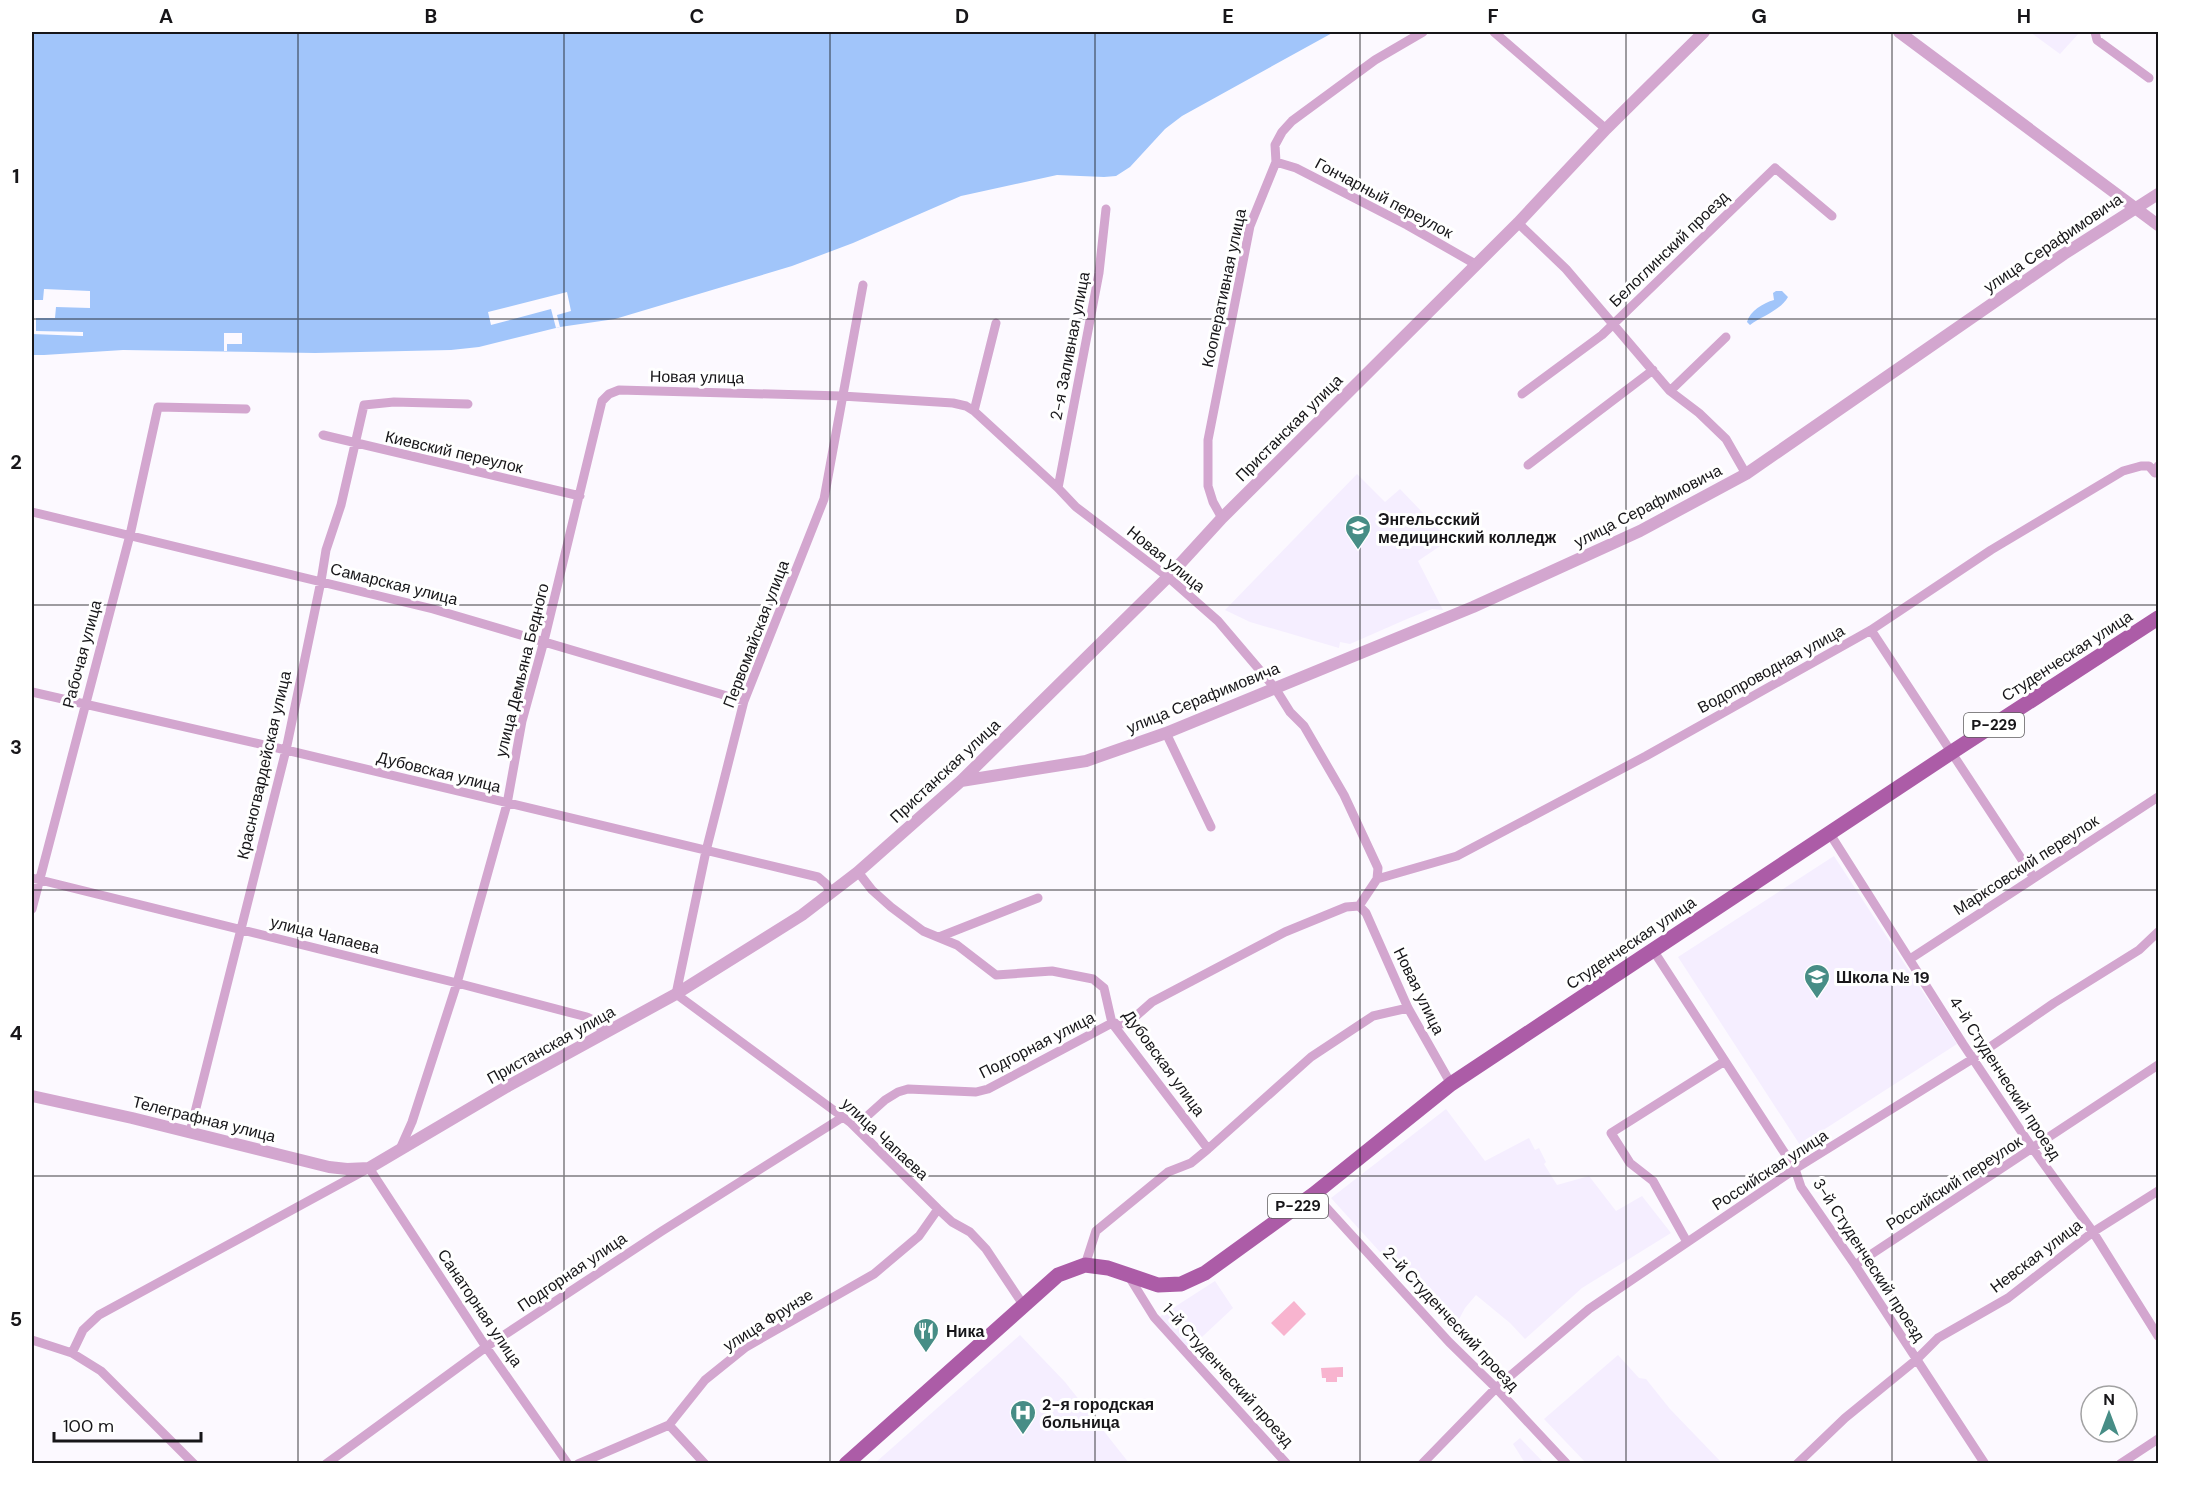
<svg xmlns="http://www.w3.org/2000/svg" width="2190" height="1495" font-family="'DM Sans',sans-serif">
<style>
.built{fill:#f5eeff}
.green{fill:#f8b4cf}
.water{fill:#a1c5fa}
.pier{fill:#fcf9ff}
.lines{fill:none;stroke-linecap:round;stroke-linejoin:round}
.minor{stroke:#d3a6cf;stroke-width:9}
.tertiary{stroke:#d3a6cf;stroke-width:12}
.primary{stroke:#ac5ca7;stroke-width:15}
.grid{fill:none;stroke:#171619;stroke-width:1.5;stroke-opacity:0.55}
.labels{text-anchor:middle;dominant-baseline:central;stroke-width:6;stroke-linejoin:round;paint-order:stroke}
.shield{fill:#fff;stroke:#5d5c5e;stroke-width:1.5}
.shield-label{font-size:15px;font-weight:bold;fill:#171619}
.street-label{font-size:16px;fill:#171619;stroke:#fff}
.poi-label{font-size:16px;font-weight:bold;fill:#171619;stroke:#fff;text-anchor:start}
.neatline{fill:none;stroke:#171619;stroke-width:2}
.grid-label{font-size:20px;text-anchor:middle;font-weight:bold;fill:#171619}
</style>
<rect width="100%" height="100%" fill="#fcf9ff"/>
<!-- built -->
<path class="built" d="M2030 32H2080L2060 54Z
M1357 474 1385 502 1400 489 1449 540 1418 561 1443 610 1432 609 1407 619 1350 644 1340 642 1339 648 1250 622 1225 610Z
M1834 856 1957 1044 1800 1145 1678 957Z
M1446 1109 1485 1161 1529 1138 1535 1150 1539 1148 1546 1162 1544 1164 1557 1185 1589 1176 1616 1211 1642 1196 1671 1233 1582 1288 1525 1339 1510 1323 1476 1295 1465 1308 1457 1323 1380 1252 1331 1198Z
M1215 1281 1233 1308 1187 1351 1159 1317Z
M1020 1335 1065 1382 1129 1463H875Z
M1618 1355 1639 1378 1646 1379 1670 1409 1722 1463H1586L1544 1419Z
M1520 1438 1544 1463H1525L1513 1444Z"/>
<!-- green -->
<path class="green" d="M1294 1301 1306 1314 1284 1336 1271 1323Z
M1343 1367V1377H1337V1382H1326V1378H1322L1321 1368Z"/>
<!-- water -->
<path class="water" d="M32 32H1334L1182 116 1165 129 1130 167 1116 176 1104 177 1057 175 961 196 853 243 792 266 615 319 560 327 479 347 451 350 315 353 123 350 44 355H32Z
M1776 291H1782L1788 297C1781 310 1762 316 1750 325L1747 322C1750 311 1763 303 1774 300L1773 293Z"/>
<!-- pier -->
<path class="pier" d="M44 289 90 291V308L56 307 55 318H36V331L83 332V336L32 334V300H43Z
M567 292 571 311 557 315 560 327 556 328 551 309 491 325 488 312Z
M224 333H242V344H227V351H224Z"/>
<g class="lines">
<!-- minor -->
<path class="minor" d="M1494 32 1606 129
M2095 32 2097 40 2149 78
M1276 162 1296 168 1407 225 1477 265
M1518 223 1566 269 1670 391 1699 413 1726 439 1746 474
M863 285 824 499 744 701 706 851 676 994 851 1123 938 1209 952 1222 970 1232 986 1249 1024 1306
M1670 391 1726 337
M1522 394 1602 335 1775 168 1832 216
M974 411 996 323
M323 435 580 496
M1528 465 1653 370
M1058 488 1099 273 1106 209
M32 512 433 609 744 701
M1222 518 1213 502 1208 486V440L1250 226 1276 162 1275 145 1282 132 1292 121 1375 60 1423 32
M1871 630 2034 878
M32 692 286 750 818 877 826 884 831 893
M1166 733 1211 827
M1830 834 1963 1044 2033 1149 2093 1232 2158 1336
M858 872 872 890 891 907 923 931 957 945 996 975 1052 971 1093 979 1104 988 1112 1023 1208 1149
M32 878 457 983 587 1017 595 1021 605 1034
M1377 879 1457 856 1646 756 1871 630 1991 550 2123 471 2141 466H2149L2155 473 2158 466
M32 909 130 535 158 407 246 409
M939 937 1038 898
M1653 950 1795 1169 1801 1187 1855 1265 1985 1464
M1910 959 2158 797
M855 1127 885 1100 898 1092 908 1089 976 1092 988 1089 1112 1023 1127 1024 1152 1002 1285 932 1346 907 1359 906
M190 1132 286 750 321 581 326 550 341 505 364 405 394 402 468 404
M400 1149 412 1122 457 983 507 804 522 721 544 641 602 401 609 394 619 390 842 396 953 403 966 406 974 411 1058 488 1076 507 1168 577 1218 621 1275 688 1290 712 1304 726 1344 795 1378 868 1377 879 1359 906 1366 913 1408 1008 1451 1084
M1314 1194 1449 1342 1496 1388 1567 1464
M1687 1242 1653 1181 1630 1163 1611 1133 1725 1061
M1085 1265 1096 1231 1168 1172 1191 1163 1208 1149 1311 1057 1373 1016 1408 1008
M1855 1265 2158 1065
M1128 1275 1154 1317 1287 1464
M32 1340 72 1353 101 1371 194 1464
M72 1353 83 1330 99 1315 369 1168 486 1347 568 1464
M669 1425 705 1464
M326 1464 486 1347 662 1231 843 1117
M578 1464 669 1425 705 1380 746 1347 874 1274 919 1236 938 1209
M1422 1464 1496 1388 1589 1309 1795 1169 1974 1058 2054 1003 2139 950 2158 932
M1797 1464 1845 1418 1916 1360 1938 1338 2008 1298 2093 1232 2158 1191
M2120 1464 2158 1439"/>
<!-- tertiary -->
<path class="tertiary" d="M1899 32 2158 225
M961 781 1086 761 1166 733 1473 607 1640 531 1746 474 2064 254 2158 194
M32 1096 132 1118 329 1167 347 1169 369 1168 508 1086 676 994 802 915 858 872 961 781 1168 577 1222 518 1518 223 1606 129 1704 32"/>
<!-- primary -->
<path class="primary" d="M846 1464 1058 1275 1085 1265 1108 1268 1158 1285 1181 1284 1205 1273 1314 1194 1451 1084 1952 752 2158 618"/>
</g>
<!-- grid -->
<path class="grid" d="M298 32V1464M564 32V1464M830 32V1464M1095 32V1464M1360 32V1464M1626 32V1464M1892 32V1464M32 319H2158M32 605H2158M32 890H2158M32 1176H2158"/>
<!-- icons -->
<defs>
<symbol id="university-pin" viewBox="-11 -11 22 30"><path d="M0 17L-7.5 6A9.5 9.5 0 1 1 7.5 6Z" fill="#478d86" stroke="#fff"/><path d="M0-5L7-2L0 1L-7-2ZM-4 1L0 2.5L4 1V4Q0 6-4 4Z" fill="#fff"/></symbol>
<symbol id="school-pin" viewBox="-11 -11 22 30"><path d="M0 17L-7.5 6A9.5 9.5 0 1 1 7.5 6Z" fill="#478d86" stroke="#fff"/><path d="M0-5L7-2L0 1L-7-2ZM-4 1L0 2.5L4 1V4Q0 6-4 4Z" fill="#fff"/></symbol>
<symbol id="restaurant-pin" viewBox="-11 -11 22 30"><path d="M0 17L-7.5 6A9.5 9.5 0 1 1 7.5 6Z" fill="#478d86" stroke="#fff"/><path d="M-5-6h1v4h1v-4h1v4h1v-4h1v5L-1.5 .5V6h-2V.5L-5-1ZM5-6V6H3V1.5H1.5Q1.5-4 5-6Z" fill="#fff"/></symbol>
<symbol id="hospital-pin" viewBox="-11 -11 22 30"><path d="M0 17L-7.5 6A9.5 9.5 0 1 1 7.5 6Z" fill="#478d86" stroke="#fff"/><path d="M-5-5h3v3.5h4V-5h3V5h-3V1.5h-4V5h-3Z" fill="#fff"/></symbol>
</defs>
<g fill-rule="evenodd">
<use href="#university-pin" x="1343" y="513" width="30" height="40"/>
<use href="#school-pin" x="1802" y="962" width="30" height="40"/>
<use href="#restaurant-pin" x="911" y="1316" width="30" height="40"/>
<use href="#hospital-pin" x="1008" y="1398" width="30" height="40"/>
</g>
<g class="labels">
<!-- shield labels -->
<g class="shield">
<rect x="1964" y="713" width="60" height="24" rx="4.5"/>
<rect x="1268" y="1194" width="60" height="24" rx="4.5"/>
</g>
<g class="shield-label">
<text x="1994" y="725">Р-229</text>
<text x="1298" y="1206">Р-229</text>
</g>
<!-- street labels -->
<g class="street-label">
<text transform="translate(1384 198) rotate(28)">Гончарный переулок</text>
<text transform="translate(2053 243) rotate(-34)">улица Серафимовича</text>
<text transform="translate(1669 249) rotate(-44)">Белоглинский проезд</text>
<text transform="translate(1224 288) rotate(-78)">Кооперативная улица</text>
<text transform="translate(1070 346) rotate(-79)">2-я Заливная улица</text>
<text transform="translate(697 377) rotate(1)">Новая улица</text>
<text transform="translate(1289 428) rotate(-45)">Пристанская улица</text>
<text transform="translate(454 452) rotate(13)">Киевский переулок</text>
<text transform="translate(1648 506) rotate(-27)">улица Серафимовича</text>
<text transform="translate(1166 559) rotate(39)">Новая улица</text>
<text transform="translate(394 584) rotate(14)">Самарская улица</text>
<text transform="translate(756 634) rotate(-69)">Первомайская улица</text>
<text transform="translate(82 654) rotate(-75)">Рабочая улица</text>
<text transform="translate(2067 656) rotate(-33)">Студенческая улица</text>
<text transform="translate(1771 669) rotate(-29)">Водопроводная улица</text>
<text transform="translate(522 670) rotate(-76)">улица Демьяна Бедного</text>
<text transform="translate(1203 698) rotate(-22)">улица Серафимовича</text>
<text transform="translate(264 765) rotate(-77)">Красногвардейская улица</text>
<text transform="translate(945 771) rotate(-43)">Пристанская улица</text>
<text transform="translate(439 772) rotate(14)">Дубовская улица</text>
<text transform="translate(2026 865) rotate(-33)">Марксовский переулок</text>
<text transform="translate(325 935) rotate(14)">улица Чапаева</text>
<text transform="translate(1631 943) rotate(-34)">Студенческая улица</text>
<text transform="translate(1419 991) rotate(64)">Новая улица</text>
<text transform="translate(551 1045) rotate(-29)">Пристанская улица</text>
<text transform="translate(1037 1045) rotate(-27)">Подгорная улица</text>
<text transform="translate(1164 1063) rotate(54)">Дубовская улица</text>
<text transform="translate(2005 1078) rotate(57)">4-й Студенческий проезд</text>
<text transform="translate(204 1119) rotate(14)">Телеграфная улица</text>
<text transform="translate(885 1139) rotate(43)">улица Чапаева</text>
<text transform="translate(1770 1170) rotate(-33)">Российская улица</text>
<text transform="translate(1954 1183) rotate(-33)">Российский переулок</text>
<text transform="translate(2036 1256) rotate(-37)">Невская улица</text>
<text transform="translate(1869 1260) rotate(57)">3-й Студенческий проезд</text>
<text transform="translate(572 1272) rotate(-34)">Подгорная улица</text>
<text transform="translate(480 1308) rotate(56)">Санаторная улица</text>
<text transform="translate(1451 1319) rotate(47)">2-й Студенческий проезд</text>
<text transform="translate(768 1320) rotate(-32)">улица Фрунзе</text>
<text transform="translate(1228 1375) rotate(48)">1-й Студенческий проезд</text>
</g>
<!-- poi labels -->
<g class="poi-label">
<text x="1378" y="519">Энгельсский<tspan x="1378" dy="18">медицинский колледж</tspan></text>
<text x="1836" y="977">Школа № 19</text>
<text x="946" y="1331">Ника</text>
<text x="1042" y="1404">2-я городская<tspan x="1042" dy="18">больница</tspan></text>
</g>
</g>
<!-- border -->
<rect width="2190" height="1495" fill="none" stroke="#ffffff" stroke-width="66"/>
<!-- north arrow -->
<g transform="translate(2109 1414)"><circle r="28" fill="#ffffff" stroke="#a2a2a3" stroke-width="1.5"/>
<path d="M0-4.5L10 22L0 15L-10 22Z" fill="#478d86"/>
<text y="-9" font-size="16" font-weight="bold" text-anchor="middle" fill="#171619">N</text>
</g>
<!-- scale -->
<path d="M54 1432v9h147v-9" fill="none" stroke="#171619" stroke-width="3"/>
<text x="63" y="1432" font-size="18" fill="#171619" stroke="#ffffff" stroke-width="4.5" paint-order="stroke">100 m</text>
<rect x="33" y="33" width="2124" height="1429" class="neatline"/>
<g class="grid-label">
<text x="166" y="23">A</text>
<text x="431" y="23">B</text>
<text x="697" y="23">C</text>
<text x="962" y="23">D</text>
<text x="1228" y="23">E</text>
<text x="1493" y="23">F</text>
<text x="1759" y="23">G</text>
<text x="2024" y="23">H</text>
<text x="16" y="183">1</text>
<text x="16" y="469">2</text>
<text x="16" y="754">3</text>
<text x="16" y="1040">4</text>
<text x="16" y="1326">5</text>
</g>
</svg>
